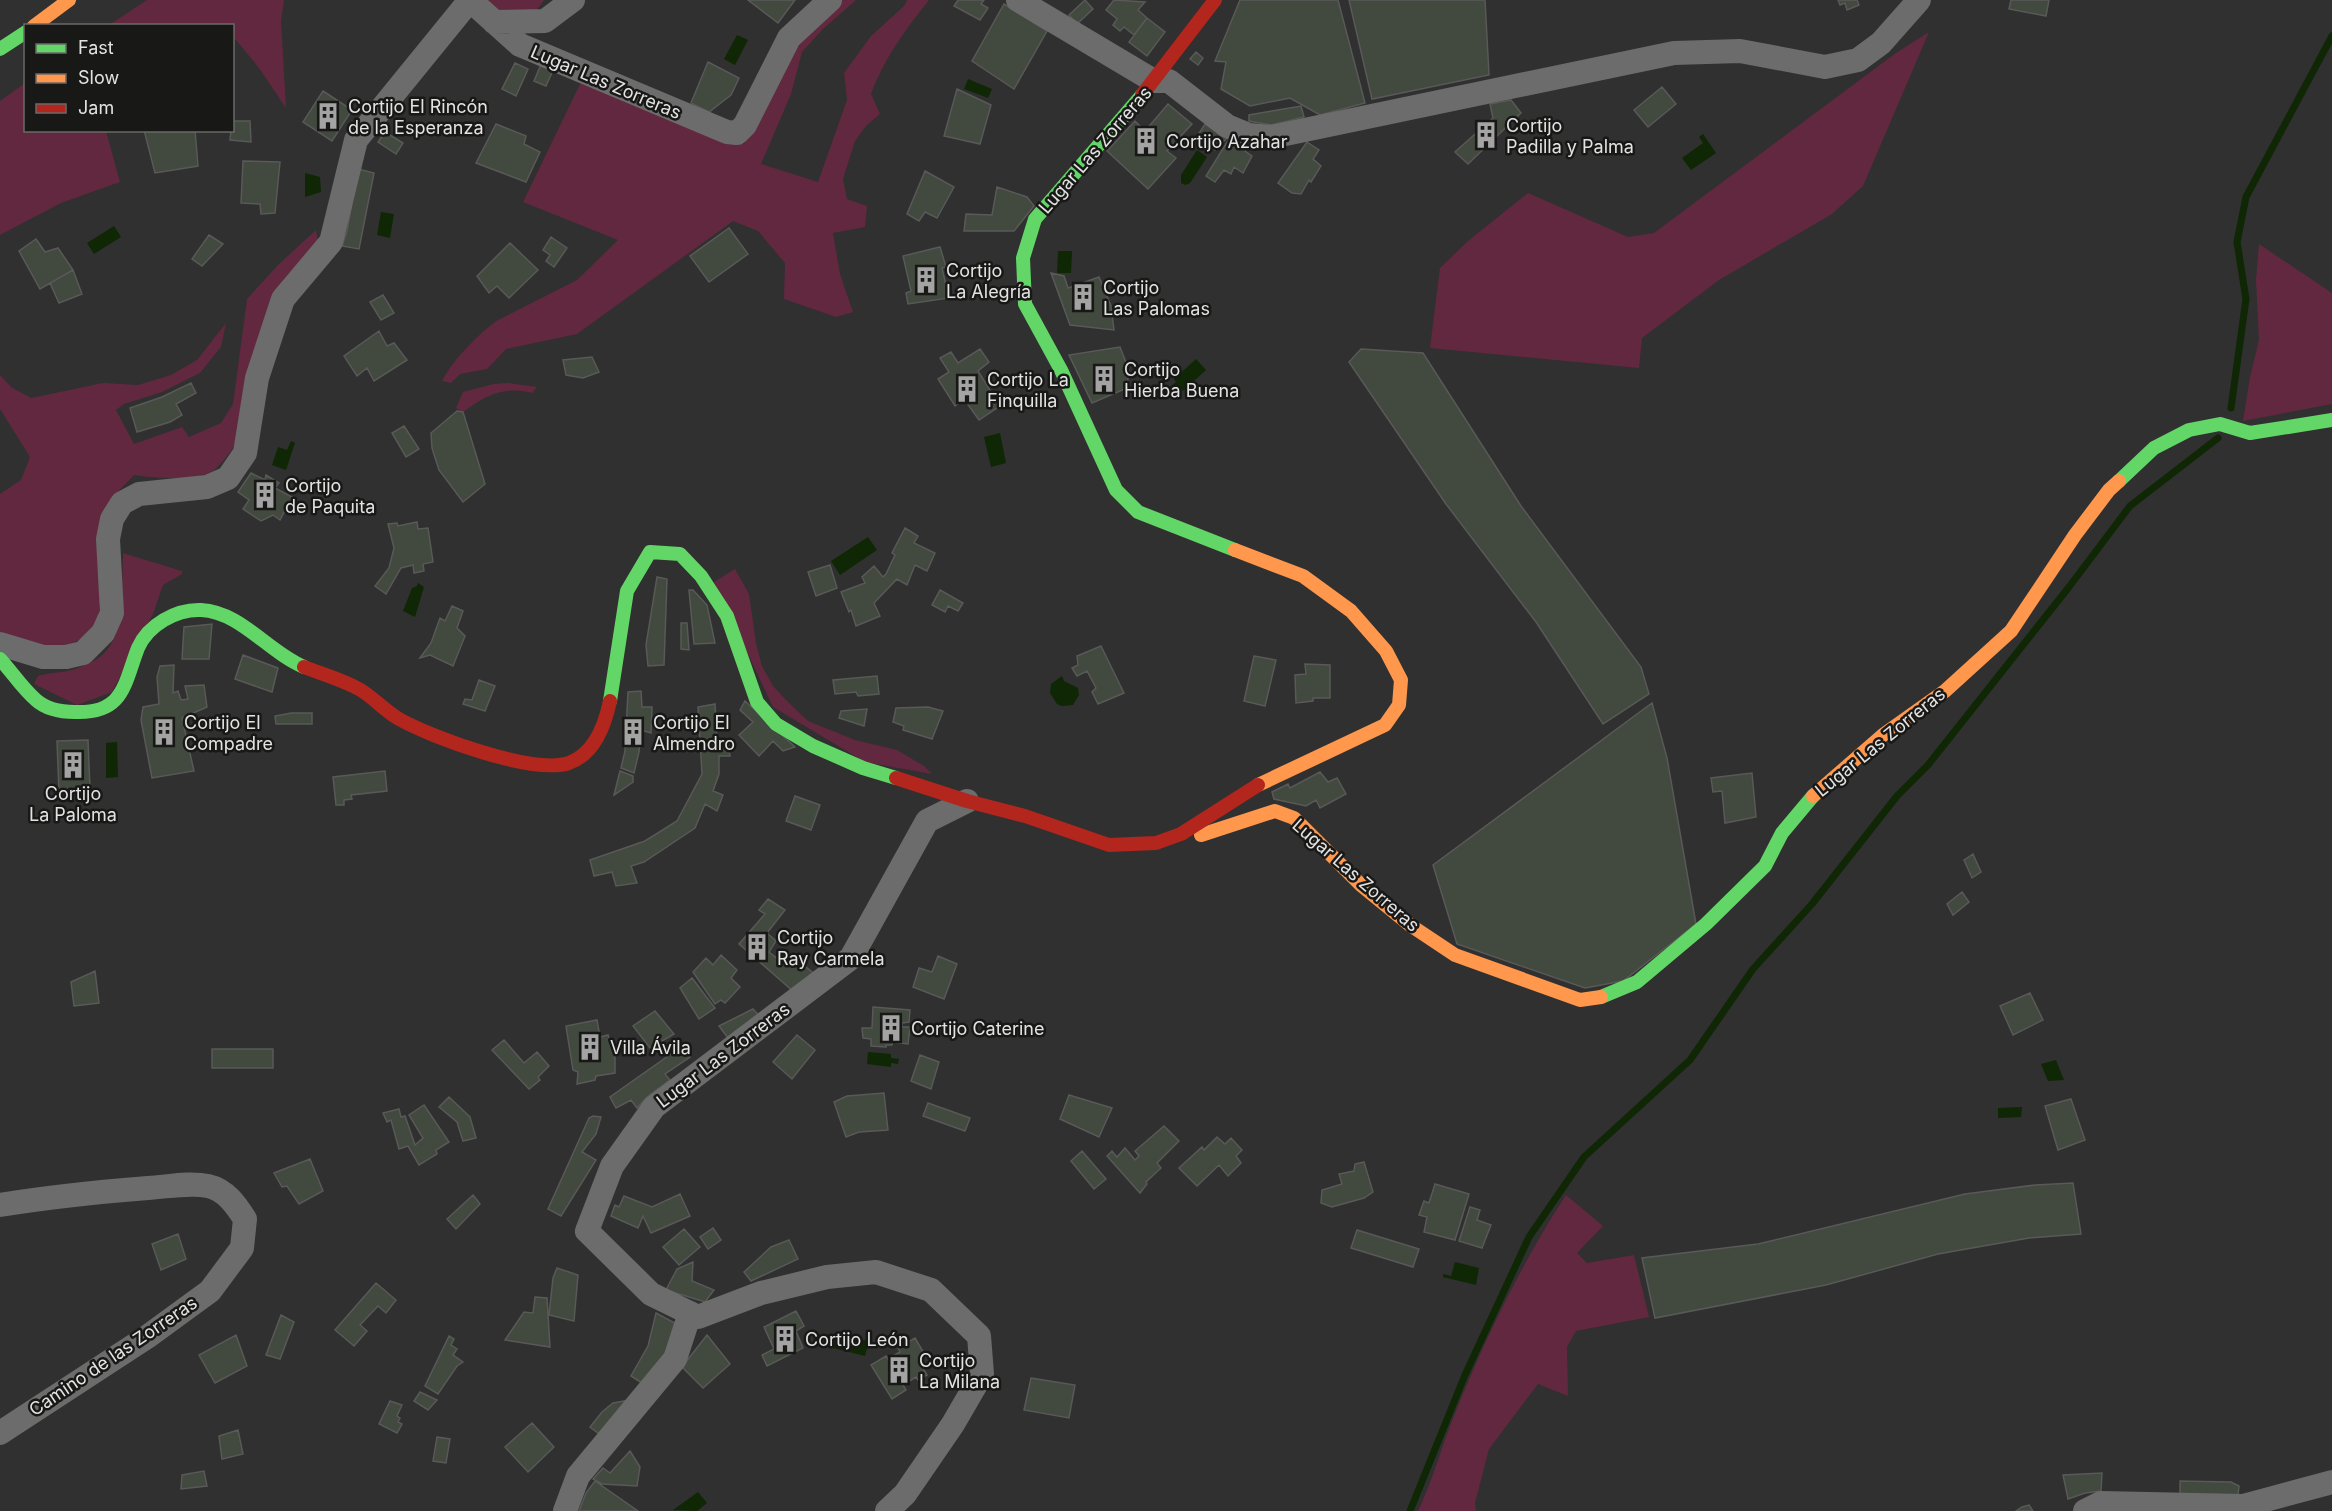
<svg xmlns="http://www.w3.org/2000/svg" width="2332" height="1511" font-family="Inter,sans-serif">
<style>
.green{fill:#62283f}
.water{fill:#0f2704}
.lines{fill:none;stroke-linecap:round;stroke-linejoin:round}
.stream{stroke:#0f2704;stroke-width:7}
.building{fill:#42493e;stroke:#585958;stroke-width:1.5}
.street{stroke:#6b6c6b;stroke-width:24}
.fast{stroke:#63d668;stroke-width:14}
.slow{stroke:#ff974d;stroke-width:14}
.jam{stroke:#b3261e;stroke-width:14}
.labels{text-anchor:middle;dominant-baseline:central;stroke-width:5;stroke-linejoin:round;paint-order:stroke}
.street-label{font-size:18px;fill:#e2e3e2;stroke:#181817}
.poi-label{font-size:18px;fill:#e2e3e2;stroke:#181817;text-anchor:start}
</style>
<rect width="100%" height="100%" fill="#2f302f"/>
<!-- green -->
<path class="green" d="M147 0H284L281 21 286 108 259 68 236 40 233 39 232 26 109 25Z
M485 0H544L533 15 495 10Z
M839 0H856L823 29 802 52 791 94 761 164 818 182 847 100 844 73 871 36 904 6 907 0H929C906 29 884 58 871 94L880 114 866 126 855 141 843 179 847 199 867 206 865 227 833 233 840 274 853 312 836 317 784 299 785 263 758 231 733 221 577 334 506 349 487 369 460 374 451 383 442 381C452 361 479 333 498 320L577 280 618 240 523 202 582 80 721 142 744 144 796 49Z
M1929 32 1863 186 1832 214 1719 280 1642 338 1639 368 1430 348 1440 268 1468 241 1528 193 1628 237 1654 233 1896 53Z
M25 83 26 130 106 131 120 182 61 203 0 235V101Z
M316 230 318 241 236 444C229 453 223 463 214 470 198 482 153 478 134 475L110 500 98 622C71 660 35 646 0 632V494L21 480 30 457 0 409V375L11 387 31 398 103 383 138 385 171 375 197 360 226 323 221 347 200 373 162 392 124 404 116 410 134 444 182 427 189 437 221 423 233 404 247 299 279 264Z
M2259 244 2332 293V404L2243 421 2250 377 2259 340 2256 280Z
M508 383 537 387 532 393C503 386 486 395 463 412L456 408 463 392 493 384Z
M123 553 182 571V574L163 585 153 614 112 692 77 705 34 684 38 676C51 672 63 673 75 669 86 665 100 659 107 650 124 631 122 578 123 553Z
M735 569 749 594 756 643 762 666 773 686 790 704 808 721 855 740 897 750 924 766 932 774 865 762 773 707 714 582Z
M1566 1195 1603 1226 1577 1253 1587 1263 1634 1255 1649 1317 1576 1331 1567 1347 1568 1396 1538 1384 1489 1449 1475 1503 1476 1511H1418C1433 1480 1441 1448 1454 1416 1485 1339 1521 1264 1566 1195Z"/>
<!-- water -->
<path class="water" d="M737 35 748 40 735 65 724 59Z
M968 79 992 89 988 98 964 89Z
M1703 134 1716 153 1691 170 1682 158 1703 143 1699 137Z
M1197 150 1207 157 1190 183 1185 185 1181 183V175Z
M305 173 320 177 321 192 305 197Z
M381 212 394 214 390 238 377 235Z
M114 226 121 237 94 254 87 243Z
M1058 251H1072L1071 273H1057Z
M1196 359 1206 370 1183 391 1181 389 1176 394 1170 387 1176 382 1174 379Z
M1000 433 1006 463 991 467 984 437Z
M291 441 295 443 286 470 272 465 278 447 287 450Z
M868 537 877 550 840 575 831 561Z
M418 583 424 587 415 617 403 611 412 588 417 586Z
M1062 676 1064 681 1078 688 1079 695 1073 705 1062 706 1057 704 1050 693 1051 684Z
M117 742 118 777 106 778V743Z
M868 1052 891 1054V1058L899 1059 898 1064 891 1063V1067L867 1064Z
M2056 1060 2064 1080 2048 1081 2041 1064Z
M2022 1107 2021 1117 1998 1118V1108Z
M1455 1262 1479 1268 1476 1285 1443 1277V1274L1451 1276Z
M836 1334 869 1341 865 1356 833 1348Z
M698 1492 707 1503 697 1511 673 1510Z"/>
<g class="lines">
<!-- stream -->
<path class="stream" d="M2231 408 2246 299 2237 242 2246 197 2332 36
M1410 1511 1465 1375 1529 1237 1584 1157 1690 1060 1753 969 1812 904 1897 796 1928 765 2069 587 2130 506 2218 438"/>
</g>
<!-- building -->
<path class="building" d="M748 0H795L778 23Z
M958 0H984L981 4 988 8 980 20 954 6Z
M1085 0 1093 9 1077 24 1069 15Z
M1114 0 1145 2 1138 10 1147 18 1134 35 1124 27 1120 31 1113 25 1117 19 1106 10Z
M1240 0H1338L1365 103 1320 115 1290 98 1250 106 1221 89 1226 62 1215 61Z
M1349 0H1485L1489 75 1372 99Z
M1838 0H1857L1859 5 1847 10 1845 3 1840 5Z
M2011 0H2049L2046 16 2009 9Z
M1004 4 1047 31 1014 89 972 61Z
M1147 18 1165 32 1147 56 1129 42Z
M1196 52 1203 58 1198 65 1190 59Z
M542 62 554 68 546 86 534 81Z
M708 62 739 78 731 95 709 112 691 103Z
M515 63 528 69 516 96 502 89Z
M1662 87 1676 104 1648 127 1634 110Z
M957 89 991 105 980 144 944 136Z
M323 91 352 110 332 141 303 122Z
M1511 100 1521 113 1468 164 1455 152 1493 118 1490 104Z
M1168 104 1192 124 1167 151 1176 158 1148 189 1107 151 1135 121 1145 131Z
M1301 106 1304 117 1271 125 1249 121V115Z
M232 121H250L251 142 230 140Z
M496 124 526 136 524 144 540 152 526 182 476 163Z
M1205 124 1227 138 1215 150 1196 138Z
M144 130H195L198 166 155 173Z
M385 132 403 143 396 154 378 142Z
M1229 139 1250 143 1245 151 1252 156 1243 173 1234 167 1231 174 1224 170 1215 182 1206 176Z
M1307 142 1319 150 1313 159 1321 166 1311 182 1309 180 1301 194 1292 193 1278 183Z
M243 161 280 162 275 213 261 214 260 204 241 203Z
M358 169 374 173 359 249 342 246 347 231Z
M925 171 954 187 937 218 925 212 919 221 907 214Z
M997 187 1027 197 1034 206 1014 231H964L966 214 992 215Z
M729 228 748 254 709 282 690 256Z
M209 235 223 244 202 266 192 259Z
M551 237 567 248 554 267 546 261 550 255 543 250Z
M36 239 45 252 58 248 73 270 40 289 19 251Z
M510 243 538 270 509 298 497 286 489 293 477 276Z
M940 247 946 267 942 268 949 298 908 304 906 293 911 291 903 256Z
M73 270 82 294 59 303 50 283Z
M1051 273 1064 276 1068 288 1099 277 1111 306 1114 330 1070 325Z
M383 295 394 313 381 320 370 302Z
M379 331 387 346 394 343 407 360 374 381 367 368 357 376 344 356Z
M1120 347 1129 370 1127 388 1092 403 1069 355Z
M980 349 989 362 978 371 1000 406 979 420 964 399 955 406 938 379 949 372 940 358 951 352 958 363Z
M1361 349 1423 353 1521 506 1641 667 1649 694 1603 724 1536 622 1446 504 1349 362Z
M592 357 599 372 583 378 566 375 563 360Z
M191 383 196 393 176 404 182 415 170 422 137 432 130 408 162 397Z
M457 411 463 412 485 484 463 502 439 470 432 448 431 433Z
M404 426 419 449 406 457 392 433Z
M251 473 265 480 266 475 279 483 275 488 292 497 280 520 273 515 261 521 243 509 249 500 238 492Z
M417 522 418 529 428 528 433 562 423 564 424 571 414 573 413 565 401 568 386 594 375 586 389 568 394 548 388 524 397 523 398 526Z
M905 528 918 536 914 543 935 553 927 571 915 565 907 585 897 579 874 603 880 616 856 626 851 610 849 612 841 592 865 583 862 577 874 566 883 577 886 574 895 555 892 553Z
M830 565 837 588 816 596 808 572Z
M657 577 667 579 664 665 648 666 646 645Z
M689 590H693L707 605 715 643 694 644Z
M940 590 963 603 958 611 948 606 945 612 932 605Z
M452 606 463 611 457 628 465 636 453 666 430 655 420 658 431 643 440 618 445 621Z
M681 623H687L689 650 681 649Z
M212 624 209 659H182L184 627Z
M1101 646 1124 693 1098 704 1092 692 1096 688 1087 671 1077 676 1072 668 1078 665 1077 656Z
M243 655 278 668 272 692 235 679Z
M1254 656 1276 660 1265 706 1244 701Z
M1305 664 1330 665V698H1313V701L1296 703 1295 675 1306 674Z
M174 665 173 693 178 691 181 700 188 699 185 686 204 685 207 707 182 718 194 771 152 778 141 720 143 707 159 704 157 677 160 666Z
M877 676 879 694 858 696 856 692 835 694 833 680Z
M479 680 495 686 485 711 463 704 465 699 472 700Z
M641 691 642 707H652L651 733 641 730 639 752 634 773 621 768 625 751 628 692Z
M745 701 795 747 783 751 773 741 759 756 739 735 753 722 740 710Z
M1652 703 1667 758 1696 924 1623 981 1585 988 1457 944 1433 865Z
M715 704 717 743 728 742 730 756H719V774L713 791 723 795 717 811 705 804 695 828 644 862 631 866 637 883 616 886 612 872 594 876 590 860 645 841 677 821 702 774 698 707Z
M928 707 943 711 932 739 903 730 904 726 893 722 896 708Z
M867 709 864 726 839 718 841 711Z
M291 713H312V724H276L275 716Z
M88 740 90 789 59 792 57 741Z
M385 771 387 791 351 795 352 799 344 800V805H336L333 777Z
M620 771 633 776V782L614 795Z
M1320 772 1328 782 1337 778 1346 794 1320 808 1316 800 1306 806 1274 799 1272 792 1288 784 1290 788Z
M1752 773 1756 817 1725 823 1722 791 1713 792 1711 778Z
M795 796 820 805 811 830 786 821Z
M1973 854 1981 872 1972 878 1964 860Z
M1962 892 1969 902 1953 915 1947 904Z
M768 899 785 910 767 933 776 941 769 952 778 959 785 950 817 976 794 992 739 944 765 914 759 910Z
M721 955 737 970 731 978 740 987 725 1003 721 1000 715 1004 693 972 706 958 713 965Z
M938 956 957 964 944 999 913 987 919 968 932 972Z
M95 971 99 1003 74 1006 71 982Z
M692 978 715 1008 699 1019 680 988Z
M2030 993 2043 1020 2013 1035 2000 1006Z
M873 1007 910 1010 909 1022 902 1023V1027H910L908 1044 892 1042V1045H886V1047L871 1046V1039L863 1038 862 1028H872Z
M753 1009 763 1020 731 1042 719 1026Z
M655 1011 674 1034 650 1048 633 1026Z
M597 1020 600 1037 608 1035 615 1056V1073L596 1076 595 1080 577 1084 578 1072 573 1070 566 1026Z
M797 1035 815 1050 792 1079 773 1062Z
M504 1040 524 1063 537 1052 549 1066 538 1077 540 1080 529 1089 492 1050Z
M681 1047 690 1057 665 1074 670 1080 648 1096 637 1108 631 1100 616 1108 610 1097Z
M212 1049H273V1068H212Z
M920 1055 939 1062 931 1089 911 1081Z
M884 1093 888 1130 859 1132 846 1137 834 1102 847 1096Z
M1069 1095 1112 1108 1099 1137 1060 1119Z
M449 1097 470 1117 476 1138 463 1141 457 1122 439 1107Z
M2071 1099 2085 1140 2058 1150 2045 1106Z
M928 1103 970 1118 965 1131 923 1116Z
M424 1105 449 1142 436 1150 437 1154 419 1165 408 1146 399 1149 391 1120 387 1122 383 1113 399 1109 401 1117 405 1116 415 1145 423 1138 409 1115Z
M593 1116 601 1117 596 1134 582 1152 596 1160 561 1216 548 1209 589 1118Z
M1164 1126 1179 1141 1157 1163 1161 1168 1146 1182 1147 1184 1140 1193 1107 1156 1112 1151 1117 1157 1125 1148 1135 1160 1139 1156 1135 1151Z
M1217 1137 1225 1144 1231 1138 1242 1150 1236 1156 1241 1163 1228 1176 1219 1165 1197 1186 1179 1168 1202 1147 1204 1150Z
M1082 1151 1106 1179 1094 1189 1071 1161Z
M310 1159 323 1191 299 1204 287 1186 282 1187 274 1173Z
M1364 1162 1373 1192 1364 1198 1332 1207 1321 1203 1322 1190 1342 1184 1339 1174 1354 1171 1355 1164Z
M2073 1183 2081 1234 2029 1238 1938 1254 1826 1285 1655 1318 1642 1258 1758 1244 1965 1194 2035 1185Z
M1435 1184 1469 1194 1455 1240 1424 1232 1427 1217 1419 1215 1424 1201 1429 1203Z
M680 1194 690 1216 651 1233 643 1216 638 1228 611 1216 615 1205 619 1207 624 1196 652 1207Z
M473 1195 480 1204 456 1229 447 1219Z
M1470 1207 1480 1210 1477 1220 1491 1225 1482 1248 1459 1241Z
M713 1228 721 1240 708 1249 700 1237Z
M684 1229 700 1247 679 1265 663 1247Z
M1357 1230 1419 1249 1413 1267 1351 1248Z
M178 1234 186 1259 161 1270 152 1244Z
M789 1240 798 1259 751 1281 744 1272 771 1247Z
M693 1262 692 1281 714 1290 705 1302 666 1290 677 1269Z
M557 1268 578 1275 574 1321 549 1315 553 1278Z
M376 1283 396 1300 386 1313 378 1306 360 1325 367 1331 354 1346 335 1330Z
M535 1297 547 1298 550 1347 505 1340 524 1312 533 1313Z
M796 1311 804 1326 796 1331 803 1348 767 1366 762 1355 774 1349 764 1327Z
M656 1313 682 1327 653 1376 642 1383 631 1376 648 1346Z
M281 1315 294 1322 280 1359 266 1355Z
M236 1335 247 1366 215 1383 199 1355Z
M707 1335 730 1364 703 1388 682 1367Z
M449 1336 454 1339 451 1345 457 1349 453 1355 463 1362 457 1366 438 1394 425 1386Z
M915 1338 925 1355 918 1360 927 1375 918 1380 916 1377 903 1385 906 1390 892 1399 871 1365 886 1356 888 1359 900 1352 898 1348Z
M1031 1378 1075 1385 1069 1418 1024 1410Z
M420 1392 437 1400 428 1410 414 1401Z
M629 1400 602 1436 590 1427 602 1412 613 1403Z
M390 1401 402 1405 397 1416 400 1418 398 1422 402 1424 397 1433 379 1424Z
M532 1423 554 1447 528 1472 505 1447Z
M238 1430 243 1454 222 1459 219 1436Z
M437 1437 450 1439 446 1463 433 1461Z
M630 1451 640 1467 637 1486 602 1484 593 1479 603 1468 610 1473Z
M204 1471 207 1486 181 1489 182 1475Z
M2102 1473 2101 1491 2085 1493 2068 1499 2063 1475Z
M595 1481 638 1511H579L586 1493Z
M2180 1481 2231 1482 2239 1486 2238 1495H2180Z
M2029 1505 2033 1511H2016L2022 1507Z"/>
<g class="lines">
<!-- street -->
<path class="street" d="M470 0 520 45 727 132 737 133 745 125 789 38 830 0
M1018 0 1154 81H1169L1227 126 1249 135 1271 137 1674 53 1740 51 1825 67 1858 60 1881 43 1919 0
M494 22 545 21 573 0
M0 644 43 657H66L83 653 103 633 112 613 108 539 112 519 122 503 139 494 207 487 228 478 245 453 257 378 283 299 331 242 356 140 470 0
M0 1205C49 1197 98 1192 148 1188 167 1187 189 1182 208 1186 226 1190 236 1205 245 1219L242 1248 210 1291 147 1337 0 1433
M565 1511 578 1476 675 1359 690 1313
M887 1511 905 1494 953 1424 982 1374 979 1336 931 1290 876 1272 827 1277 761 1293 698 1317 651 1294 587 1231 612 1166 654 1107 851 958 927 821 967 801
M2085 1511 2101 1503 2243 1506 2332 1482"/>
<!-- fast -->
<path class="fast" d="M0 49 26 32
M1142 95 1035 219 1023 258 1025 304 1061 370 1116 490 1138 512 1235 550
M2119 481 2154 448 2189 430 2220 424 2250 433 2332 420
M0 659C12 672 22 688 36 700 46 709 62 712 75 712 124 714 124 684 138 648 148 625 176 609 201 610 241 612 268 652 304 667
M610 701 627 591 650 552 680 554 701 576 727 616 757 702 776 724 813 746 863 768 896 778
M1601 997 1637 982 1706 924 1765 866 1782 833 1813 796"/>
<!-- slow -->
<path class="slow" d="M34 26 69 0
M1235 550 1303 576 1351 611 1386 651 1401 680 1399 705 1385 725 1258 785
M1813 796 1883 735 1945 691 2011 631 2075 535 2109 490 2119 481
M1201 835 1275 811 1294 818 1361 885 1410 925 1455 955 1580 1000 1601 997"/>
<!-- jam -->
<path class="jam" d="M1142 95 1215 0
M304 667C322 674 341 679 359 689 373 697 384 710 399 719 431 737 533 775 569 763 594 754 605 725 610 701
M896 778 967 801 1025 816 1109 845 1156 843 1181 834 1258 785"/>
</g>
<!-- icons -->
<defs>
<symbol id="building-bare" viewBox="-9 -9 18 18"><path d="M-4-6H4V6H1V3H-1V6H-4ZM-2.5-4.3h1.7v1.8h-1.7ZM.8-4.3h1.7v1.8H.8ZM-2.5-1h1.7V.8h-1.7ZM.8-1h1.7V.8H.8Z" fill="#a3a4a3" stroke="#181817" stroke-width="2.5" paint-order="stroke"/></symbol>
</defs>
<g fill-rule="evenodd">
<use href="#building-bare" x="309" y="97" width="38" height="38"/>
<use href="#building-bare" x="1467" y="116" width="38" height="38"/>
<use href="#building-bare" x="1127" y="122" width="38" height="38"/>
<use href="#building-bare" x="907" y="261" width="38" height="38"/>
<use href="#building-bare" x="1064" y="278" width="38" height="38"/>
<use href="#building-bare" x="1085" y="360" width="38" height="38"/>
<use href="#building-bare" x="948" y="370" width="38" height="38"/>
<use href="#building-bare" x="246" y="476" width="38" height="38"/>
<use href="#building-bare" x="145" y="713" width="38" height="38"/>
<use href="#building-bare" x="614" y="713" width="38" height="38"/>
<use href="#building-bare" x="54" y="746" width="38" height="38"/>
<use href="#building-bare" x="738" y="928" width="38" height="38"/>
<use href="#building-bare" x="872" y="1009" width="38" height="38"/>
<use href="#building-bare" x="571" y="1028" width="38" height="38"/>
<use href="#building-bare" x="766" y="1320" width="38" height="38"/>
<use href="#building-bare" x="880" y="1351" width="38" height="38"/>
</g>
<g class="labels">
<!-- street labels -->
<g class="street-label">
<text transform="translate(606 82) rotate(23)">Lugar Las Zorreras</text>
<text transform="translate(1095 150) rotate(-49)">Lugar Las Zorreras</text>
<text transform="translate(1880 742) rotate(-39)">Lugar Las Zorreras</text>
<text transform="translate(1356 875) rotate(41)">Lugar Las Zorreras</text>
<text transform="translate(723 1055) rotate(-37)">Lugar Las Zorreras</text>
<text transform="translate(113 1356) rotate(-34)">Camino de las Zorreras</text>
</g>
<!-- poi labels -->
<g class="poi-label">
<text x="348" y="106">Cortijo El Rincón<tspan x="348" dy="21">de la Esperanza</tspan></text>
<text x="1506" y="125">Cortijo<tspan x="1506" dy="21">Padilla y Palma</tspan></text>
<text x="1166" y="141">Cortijo Azahar</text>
<text x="946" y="270">Cortijo<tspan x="946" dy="21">La Alegría</tspan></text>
<text x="1103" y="287">Cortijo<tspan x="1103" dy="21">Las Palomas</tspan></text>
<text x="1124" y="369">Cortijo<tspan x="1124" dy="21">Hierba Buena</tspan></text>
<text x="987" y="379">Cortijo La<tspan x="987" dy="21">Finquilla</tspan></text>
<text x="285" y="485">Cortijo<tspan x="285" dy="21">de Paquita</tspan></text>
<text x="184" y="722">Cortijo El<tspan x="184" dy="21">Compadre</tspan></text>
<text x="653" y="722">Cortijo El<tspan x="653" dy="21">Almendro</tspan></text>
<text x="73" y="793" text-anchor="middle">Cortijo<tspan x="73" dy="21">La Paloma</tspan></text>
<text x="777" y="937">Cortijo<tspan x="777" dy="21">Ray Carmela</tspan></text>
<text x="911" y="1028">Cortijo Caterine</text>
<text x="610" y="1047">Villa Ávila</text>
<text x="805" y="1339">Cortijo León</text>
<text x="919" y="1360">Cortijo<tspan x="919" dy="21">La Milana</tspan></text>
</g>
</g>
<!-- legend -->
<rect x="24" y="24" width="210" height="108" fill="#181817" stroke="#696968" stroke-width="1.5"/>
<rect x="36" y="44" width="30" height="9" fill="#63d668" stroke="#696968" stroke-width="1.5"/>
<text x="78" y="54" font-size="18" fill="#e2e3e2">Fast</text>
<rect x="36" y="74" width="30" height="9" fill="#ff974d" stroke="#696968" stroke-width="1.5"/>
<text x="78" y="84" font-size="18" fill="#e2e3e2">Slow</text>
<rect x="36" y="104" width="30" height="9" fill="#b3261e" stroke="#696968" stroke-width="1.5"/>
<text x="78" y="114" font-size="18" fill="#e2e3e2">Jam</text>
</svg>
